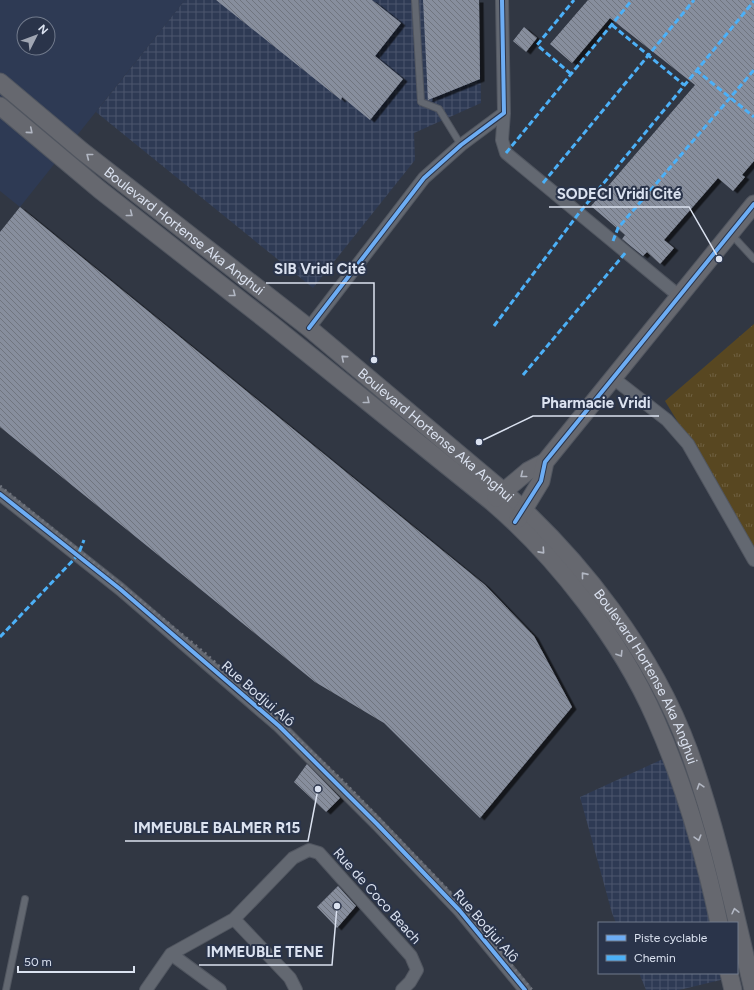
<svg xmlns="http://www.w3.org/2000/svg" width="754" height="990" font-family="Figtree,sans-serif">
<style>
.built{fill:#2e3a54;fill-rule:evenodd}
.industrial{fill:url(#industrial-grid)}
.grass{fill:url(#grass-tufts)}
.building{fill:url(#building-back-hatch);filter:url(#shadow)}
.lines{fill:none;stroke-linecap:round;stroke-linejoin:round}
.lane-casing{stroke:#515660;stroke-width:8}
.street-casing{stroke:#515660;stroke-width:14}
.secondary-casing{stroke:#515660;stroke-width:19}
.lane{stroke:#636871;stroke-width:6}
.street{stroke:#636871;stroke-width:12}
.secondary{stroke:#66686f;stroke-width:17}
.rail{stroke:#6f737d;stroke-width:3;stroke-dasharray:2 4;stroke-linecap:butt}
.quiet{stroke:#4cb0f7;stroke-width:3;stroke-dasharray:6 3;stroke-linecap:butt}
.cycleway-casing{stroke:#2a344a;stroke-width:6}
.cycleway{stroke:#6dadf4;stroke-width:4}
.oneway{stroke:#b2b7c3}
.labels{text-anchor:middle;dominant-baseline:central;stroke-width:4;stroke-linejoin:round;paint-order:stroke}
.street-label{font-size:14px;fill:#dbe2f0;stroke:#2a344a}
.leader{fill:none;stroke:#dbe2f0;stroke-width:1.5}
.callout-dot{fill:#dbe2f0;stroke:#2a344a;stroke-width:1.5}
.callout-label{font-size:15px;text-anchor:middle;font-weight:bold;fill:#dbe2f0;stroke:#2a344a;stroke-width:4;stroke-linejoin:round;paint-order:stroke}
</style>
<defs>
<pattern id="industrial-grid" width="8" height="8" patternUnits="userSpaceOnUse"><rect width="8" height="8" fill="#2e3a54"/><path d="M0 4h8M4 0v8" fill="none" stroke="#4c566d"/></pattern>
<pattern id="grass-tufts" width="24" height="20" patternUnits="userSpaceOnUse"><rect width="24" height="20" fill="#584721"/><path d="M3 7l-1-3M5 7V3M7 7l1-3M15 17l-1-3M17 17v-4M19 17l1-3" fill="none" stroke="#6f6142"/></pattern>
<pattern id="building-back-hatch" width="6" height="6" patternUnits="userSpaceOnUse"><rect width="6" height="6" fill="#878e9d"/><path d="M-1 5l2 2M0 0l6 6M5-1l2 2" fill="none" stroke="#6f747f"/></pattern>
<filter id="shadow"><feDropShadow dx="4.5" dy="2.5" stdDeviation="0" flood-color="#0009"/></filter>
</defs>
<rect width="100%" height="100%" fill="#313743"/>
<!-- built -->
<path class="built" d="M0 0H185L20 207 0 191ZM24 24H48V48H24Z"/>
<!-- industrial -->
<path class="industrial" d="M185 0H479L481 103 414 133 415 160 313 288 96 112Z
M665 758 687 821 713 923H616L612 913 580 797Z
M639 973H724L725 979 679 990H646Z"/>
<!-- grass -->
<path class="grass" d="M754 324V547L665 401Z"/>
<!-- building -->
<path class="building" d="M216 0H372L401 23 375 56 403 79 370 120 342 97 341 100Z
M423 0H479L480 79 428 100Z
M588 0H754V161L742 175 745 177 733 191 718 178 664 240 674 248 660 264 647 252 643 256 622 239 625 235 591 206 695 85 610 18 572 63 550 44Z
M524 27 537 38 526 52 513 41Z
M20 207 485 585 534 636 572 707 480 818 384 723 315 682 0 427V232Z
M307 764 340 798 326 812 294 782Z
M338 886 356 906 337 928 317 907Z"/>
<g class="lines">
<defs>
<path id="lane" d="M415 0 421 102 439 109 461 145
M731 234 754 259
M6 990 25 899"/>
<path id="street" d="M504 113 502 140 506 153 679 296
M309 328 424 178 461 145 504 113 502 0
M613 378 667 420 688 444 754 560
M0 494 120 589 279 726 377 824 460 911 525 990
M234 919 290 978 296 990
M171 954 220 990
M146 990 171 954 234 919 293 858 309 850 319 853 411 956 417 970 410 982 402 990"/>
<g id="secondary">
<path id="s1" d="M0 82 82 151 309 328 503 491C581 560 653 652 689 751 717 829 734 909 753 990"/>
<path d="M0 106 100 190 271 324 492 502C556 557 621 640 655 718 684 783 704 853 719 923"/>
<path d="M496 498 528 471 545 462"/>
<path d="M518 519 541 481 545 462 754 204"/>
<path d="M729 973 733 990"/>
</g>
</defs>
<!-- lane casing -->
<use href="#lane" class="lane-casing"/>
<!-- street casing -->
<use href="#street" class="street-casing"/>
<!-- secondary casing -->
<use href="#secondary" class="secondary-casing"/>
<!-- lane -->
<use href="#lane" class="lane"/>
<!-- street -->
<use href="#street" class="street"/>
<!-- secondary -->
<use href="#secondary" class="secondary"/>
<!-- rail -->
<path class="rail" d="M0 486 206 654 342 780 449 891 532 990"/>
<!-- quiet -->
<path class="quiet" d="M612 25 684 85
M696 70 754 117
M571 74 537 45 574 0
M506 153 632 0
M543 183 694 0
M613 241 618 228 754 70
M494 326 579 213 754 1
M523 375 626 252
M0 637 78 555 84 540"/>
<defs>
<path id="cycleway" d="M309 328 424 178 461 145 504 113 502 0
M0 494 120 589 279 726 377 824 460 911 525 990
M515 522 541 481 545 462 754 204"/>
</defs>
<!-- cycleway casing -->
<use href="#cycleway" class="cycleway-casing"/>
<!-- cycleway -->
<use href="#cycleway" class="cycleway"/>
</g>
<!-- one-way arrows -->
<defs><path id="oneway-chevron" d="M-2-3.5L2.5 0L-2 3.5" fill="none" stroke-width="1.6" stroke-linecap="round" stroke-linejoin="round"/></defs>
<g class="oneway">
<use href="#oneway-chevron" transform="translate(30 131) rotate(40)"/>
<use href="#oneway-chevron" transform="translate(89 156) rotate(-142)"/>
<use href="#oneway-chevron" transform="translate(130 214) rotate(38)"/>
<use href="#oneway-chevron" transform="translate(233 294) rotate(38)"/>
<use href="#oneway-chevron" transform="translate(344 358) rotate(-140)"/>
<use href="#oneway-chevron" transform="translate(367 401) rotate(39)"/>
<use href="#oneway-chevron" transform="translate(523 475) rotate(142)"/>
<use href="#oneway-chevron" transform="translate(542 551) rotate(48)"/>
<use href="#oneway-chevron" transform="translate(584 575) rotate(-129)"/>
<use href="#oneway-chevron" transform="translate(620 654) rotate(58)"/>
<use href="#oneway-chevron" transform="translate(700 786) rotate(-108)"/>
<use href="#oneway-chevron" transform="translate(698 838) rotate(74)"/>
<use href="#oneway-chevron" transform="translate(735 911) rotate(-103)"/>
</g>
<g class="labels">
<!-- street labels -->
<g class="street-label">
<text stroke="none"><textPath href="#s1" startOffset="237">Boulevard Hortense Aka Anghui</textPath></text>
<text stroke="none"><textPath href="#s1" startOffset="561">Boulevard Hortense Aka Anghui</textPath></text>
<text stroke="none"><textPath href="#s1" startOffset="885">Boulevard Hortense Aka Anghui</textPath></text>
<text transform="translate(258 694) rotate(41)">Rue Bodjui Alô</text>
<text transform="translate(377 896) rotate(48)">Rue de Coco Beach</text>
<text transform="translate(486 926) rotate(49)">Rue Bodjui Alô</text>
</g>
</g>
<!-- callouts -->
<path class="leader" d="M719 259L689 207H549M374 360L374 283H266M479 442L533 416H659M318 789L308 841H125M337 906L332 965H199"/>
<g class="callout-dot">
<circle cx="719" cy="259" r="4"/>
<circle cx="374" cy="360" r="4"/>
<circle cx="479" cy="442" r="4"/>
<circle cx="318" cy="789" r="4"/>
<circle cx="337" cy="906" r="4"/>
</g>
<g class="callout-label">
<text x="619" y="199">SODECI Vridi Cité</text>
<text x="320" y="274">SIB Vridi Cité</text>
<text x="596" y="408">Pharmacie Vridi</text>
<text x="217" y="833">IMMEUBLE BALMER R15</text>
<text x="265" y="957">IMMEUBLE TENE</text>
</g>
<!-- legend -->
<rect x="598" y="922" width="140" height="52" fill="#2a344a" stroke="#717a8c"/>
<rect x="606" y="935" width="20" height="6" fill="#6dadf4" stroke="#717a8c"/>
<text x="634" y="942" font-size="12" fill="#dbe2f0">Piste cyclable</text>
<rect x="606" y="955" width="20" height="6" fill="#4cb0f7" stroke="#717a8c"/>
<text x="634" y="962" font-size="12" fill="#dbe2f0">Chemin</text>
<!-- north arrow -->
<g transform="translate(36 36) rotate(48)"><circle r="19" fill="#2a344a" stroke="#717a8c"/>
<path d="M0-3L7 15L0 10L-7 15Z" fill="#a0a6b3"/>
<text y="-6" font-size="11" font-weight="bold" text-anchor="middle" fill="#dbe2f0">N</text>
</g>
<!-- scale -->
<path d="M18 966v6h116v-6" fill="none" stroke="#dbe2f0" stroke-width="2"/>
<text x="24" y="966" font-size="12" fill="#dbe2f0" stroke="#2a344a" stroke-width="3" paint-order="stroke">50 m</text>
</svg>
